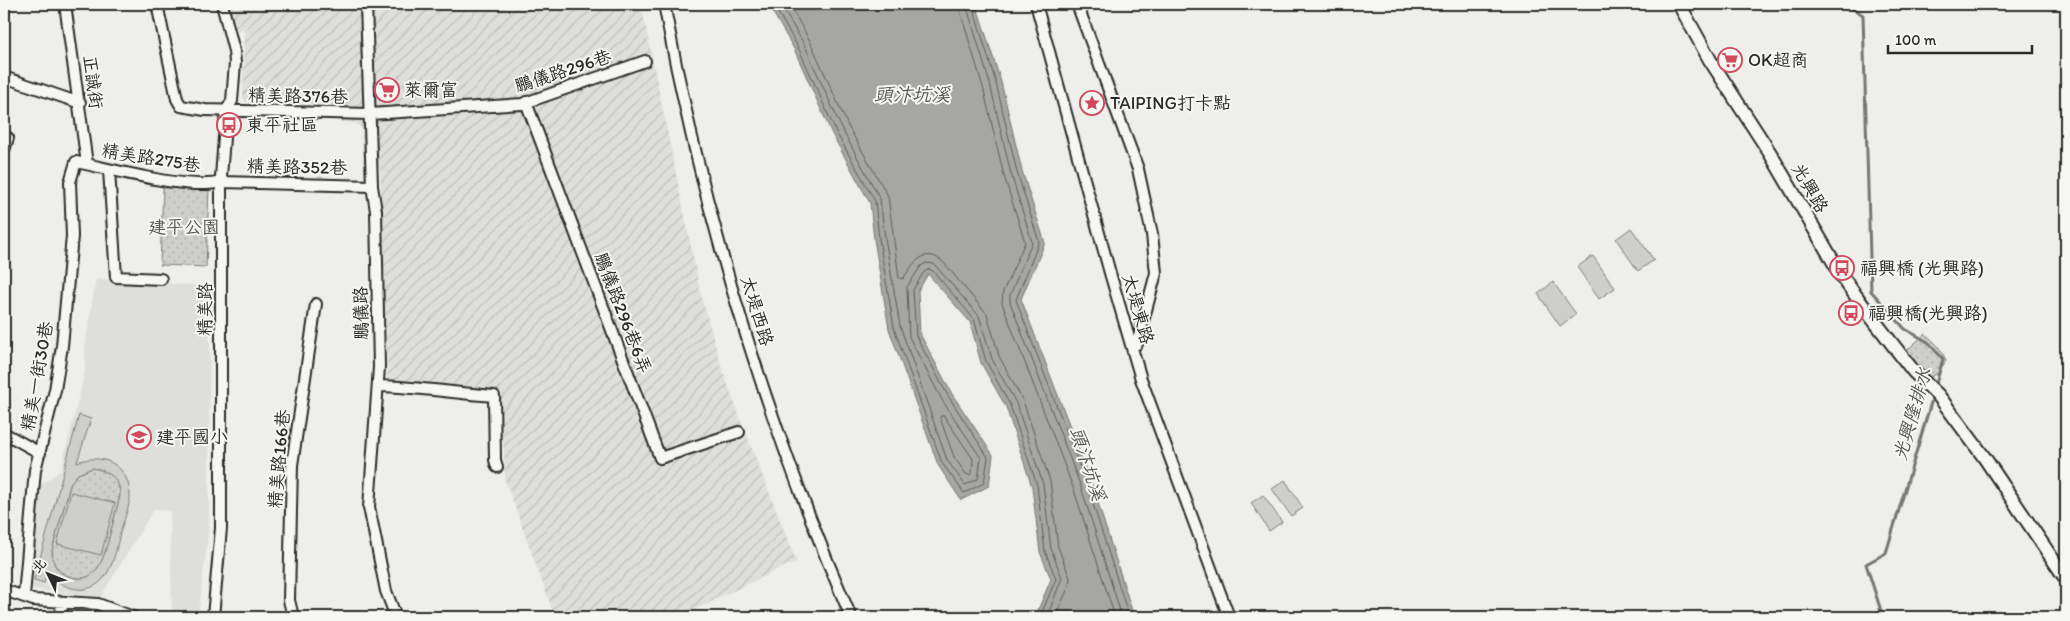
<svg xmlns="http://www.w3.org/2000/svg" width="2070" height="621" font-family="Itim,'LXGW WenKai TC',sans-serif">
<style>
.built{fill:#dededb}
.industrial{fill:url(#industrial-furrows)}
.grass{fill:url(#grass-dots);stroke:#7c7c7a}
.garden{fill:#cececa;stroke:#7c7c7a;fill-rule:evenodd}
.water{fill:#a6a6a3;stroke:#757573}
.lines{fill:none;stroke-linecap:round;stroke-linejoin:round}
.shore{stroke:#5c5c5b;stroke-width:1}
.stream{stroke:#757573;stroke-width:3}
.minor-casing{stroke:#2b2b2b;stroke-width:14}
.major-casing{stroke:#2b2b2b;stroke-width:16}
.minor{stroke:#f6f6f2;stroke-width:10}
.major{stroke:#f6f6f2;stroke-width:12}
.labels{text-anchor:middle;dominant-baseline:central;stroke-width:4;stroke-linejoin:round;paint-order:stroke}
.poi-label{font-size:18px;fill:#2b2b2b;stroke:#f6f6f2;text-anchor:start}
.street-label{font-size:18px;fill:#2b2b2b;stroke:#f6f6f2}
.park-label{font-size:18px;fill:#545453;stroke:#f6f6f2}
.water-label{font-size:19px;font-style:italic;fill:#565655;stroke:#f6f6f2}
</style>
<defs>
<pattern id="industrial-furrows" width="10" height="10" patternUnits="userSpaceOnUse" patternTransform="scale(1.25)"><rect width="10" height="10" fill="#dededb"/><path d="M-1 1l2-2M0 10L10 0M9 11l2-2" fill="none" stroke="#bfbfbc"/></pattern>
<pattern id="grass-dots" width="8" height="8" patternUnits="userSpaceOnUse" patternTransform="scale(1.25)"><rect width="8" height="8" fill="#cececa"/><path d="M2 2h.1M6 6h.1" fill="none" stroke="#b1b1ae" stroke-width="1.8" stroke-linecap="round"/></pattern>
</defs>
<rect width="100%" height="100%" fill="#eeeeea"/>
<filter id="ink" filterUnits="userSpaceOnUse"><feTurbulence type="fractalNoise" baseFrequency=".02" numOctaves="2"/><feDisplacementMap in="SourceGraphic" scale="10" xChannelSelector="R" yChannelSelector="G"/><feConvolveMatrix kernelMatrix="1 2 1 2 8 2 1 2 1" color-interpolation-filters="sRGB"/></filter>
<g filter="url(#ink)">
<!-- built -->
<path class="built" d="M96 279 210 286 209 527 198 617H172L170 511 154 509 100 598 32 589 36 488 61 470 85 371V347Z"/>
<!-- industrial -->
<path class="industrial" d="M227 4H641L701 295 721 365 739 416 797 563 785 566 680 617H555L505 480 504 450 497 406 498 393 388 390 384 286 386 277 384 276 380 168 378 166 370 171 363 163 361 128 356 123 340 122 330 104 246 102 243 98 244 29 234 32 227 12Z"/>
<!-- grass -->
<path class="grass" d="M163 188 209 189 206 267 160 265Z
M1925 334C1935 342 1942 349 1946 361L1937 374 1928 378 1906 351Z
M92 468C108 470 121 479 120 496 117 509 113 521 110 534 104 556 98 589 66 575 55 571 52 561 52 550L71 482 78 474Z"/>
<!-- garden -->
<path class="garden" d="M1631 228 1654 260 1638 271 1616 239Z
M1593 256 1615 288 1599 299 1577 267Z
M1553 282 1576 314 1560 326 1538 294Z
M79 415 91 419 77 462C102 453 127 463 130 493 131 505 123 521 120 533 117 545 115 559 109 570 95 598 64 593 47 571L44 583 34 580ZM92 468C108 470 121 479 120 496 117 509 113 521 110 534 104 556 98 589 66 575 55 571 52 561 52 550L71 482 78 474Z
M1285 480 1303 508 1291 516 1272 489Z
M71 492 115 503 101 555 57 544Z
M1263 495 1282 522 1269 531 1251 503Z"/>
<!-- water -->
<path class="water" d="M768 4H976L1001 82 1022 171 1045 243 1021 299 1092 484 1134 617H1035L1051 579 1040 552 1032 487 1006 407 981 363 970 322 928 274 918 291 920 334 952 394 993 455 989 486 961 500 938 465 889 329 874 239 870 203 832 134 794 49Z"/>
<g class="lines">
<!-- shore -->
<path class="shore" d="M773 4 798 47 836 132 875 201 879 239 894 328 942 463 964 493 984 483 988 457 948 396 916 336 913 290 924 272 929 269 933 271 974 319 986 361 1010 405 1037 485 1045 551 1056 579 1040 617
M780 4 804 44 842 129 880 199 885 238 900 326 947 460 965 485 978 479 981 458 942 400 909 337 907 287 921 266 926 263 934 264 979 316 992 359 1016 403 1043 484 1051 549 1062 578 1047 617
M789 4 810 41 848 126 888 196 899 278 903 279C913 263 925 245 944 263L987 314 999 356 1023 401 1050 481 1058 547 1070 578 1069 586 1055 617
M958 4 983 87 1004 176 1025 242 1003 292 1002 303 1074 490 1115 617
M966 4 990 84 1011 174 1032 242 1010 295V302L1081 487 1122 617
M972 4 996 83 1017 172 1039 242 1016 300 1087 485 1129 617
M941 416H944L973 459 972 473 969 475 966 474 954 457 940 418Z"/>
<!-- stream -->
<path class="stream" d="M1845 4 1863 15 1871 291 1905 329 1928 342 1943 359 1935 387
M1883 617 1866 564 1886 553 1933 396"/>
<defs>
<path id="minor" d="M65 4 87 164
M157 4 177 99 181 106 205 110 370 114 522 104 645 61
M366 4 372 186 376 211 379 367 369 507 386 591 396 617
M664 4C703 214 766 421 851 617
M1036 4 1110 273 1141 379 1229 617
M1077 4 1138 169 1152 234 1156 273 1137 344
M4 77 80 103
M526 102 660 458 739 432
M4 150 8 138
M109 170 116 277 161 279
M378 386C417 387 455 393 494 396L495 460 497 467
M4 433 40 453
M4 590 33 600 98 604 133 617
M24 596 35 470 55 390 62 346 72 236 70 182 76 162C112 169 188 191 221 182L372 186
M61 617 62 603
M213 617 221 528V177L226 111 232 101 235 63 234 51 222 4
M293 617 289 600 292 465 316 304"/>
<path id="major" d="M1679 4 1710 60 1770 153 1843 278 1869 314 1914 372 1938 395 1984 457 2066 579"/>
</defs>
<!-- minor casing -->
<use href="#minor" class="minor-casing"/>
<!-- major casing -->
<use href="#major" class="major-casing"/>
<!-- minor -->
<use href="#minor" class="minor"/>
<!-- major -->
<use href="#major" class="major"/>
</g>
</g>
<!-- icons -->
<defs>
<symbol id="supermarket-ring" viewBox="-11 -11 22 22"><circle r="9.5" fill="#f6f6f2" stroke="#d1495b" stroke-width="1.5"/><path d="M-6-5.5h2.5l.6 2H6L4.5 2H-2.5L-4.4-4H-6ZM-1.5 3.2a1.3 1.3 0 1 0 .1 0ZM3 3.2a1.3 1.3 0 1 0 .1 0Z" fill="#d1495b"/></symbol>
<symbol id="sight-ring" viewBox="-11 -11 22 22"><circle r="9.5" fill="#f6f6f2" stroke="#d1495b" stroke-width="1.5"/><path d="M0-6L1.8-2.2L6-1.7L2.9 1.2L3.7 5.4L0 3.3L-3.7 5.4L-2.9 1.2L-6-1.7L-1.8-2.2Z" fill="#d1495b"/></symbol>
<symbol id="bus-ring" viewBox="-11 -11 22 22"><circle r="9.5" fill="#f6f6f2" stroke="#d1495b" stroke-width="1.5"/><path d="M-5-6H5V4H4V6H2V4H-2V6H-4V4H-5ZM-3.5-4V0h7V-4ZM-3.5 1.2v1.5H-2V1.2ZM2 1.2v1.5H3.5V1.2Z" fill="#d1495b"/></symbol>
<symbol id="school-ring" viewBox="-11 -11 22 22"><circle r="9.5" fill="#f6f6f2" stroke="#d1495b" stroke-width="1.5"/><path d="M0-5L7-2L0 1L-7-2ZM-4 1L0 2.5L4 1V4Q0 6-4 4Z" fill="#d1495b"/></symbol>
</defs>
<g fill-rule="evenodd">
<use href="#supermarket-ring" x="1716" y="46" width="28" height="28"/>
<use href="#supermarket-ring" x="373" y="76" width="28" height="28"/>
<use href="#sight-ring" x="1078" y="89" width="28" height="28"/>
<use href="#bus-ring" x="215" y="111" width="28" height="28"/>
<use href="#bus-ring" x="1828" y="254" width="28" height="28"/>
<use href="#bus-ring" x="1837" y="299" width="28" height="28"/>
<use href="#school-ring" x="125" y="423" width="28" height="28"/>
</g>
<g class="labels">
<!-- poi labels -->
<g class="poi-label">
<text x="1748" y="60">OK超商</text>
<text x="404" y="90">萊爾富</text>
<text x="1110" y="103">TAIPING打卡點</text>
<text x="246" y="125">東平社區</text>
<text x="1860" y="268">福興橋 (光興路)</text>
<text x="1868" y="313">福興橋(光興路)</text>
<text x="156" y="437">建平國小</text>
</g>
<!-- street labels -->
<g class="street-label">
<text transform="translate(563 71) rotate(-18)">鵬儀路296巷</text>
<text transform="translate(93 82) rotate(83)">正誠街</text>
<text transform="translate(298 96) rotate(1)">精美路376巷</text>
<text transform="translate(151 158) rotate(9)">精美路275巷</text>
<text transform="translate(297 167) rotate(1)">精美路352巷</text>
<text transform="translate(1810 188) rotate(60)">光興路</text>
<text transform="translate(205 309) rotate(-90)">精美路</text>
<text transform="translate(1138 309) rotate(74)">太堤東路</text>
<text transform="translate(757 311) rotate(73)">太堤西路</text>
<text transform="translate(361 313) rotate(-91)">鵬儀路</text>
<text transform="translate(623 313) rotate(69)">鵬儀路296巷6弄</text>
<text transform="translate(37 376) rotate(-80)">精美一街30巷</text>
<text transform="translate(279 459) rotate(-85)">精美路166巷</text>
</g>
<!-- park labels -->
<g class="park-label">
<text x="184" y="227">建平公園</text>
</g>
<!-- water labels -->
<g class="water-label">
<text x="912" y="94">頭汴坑溪</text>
<text transform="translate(1912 414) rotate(-74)">光興隆排水</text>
<text transform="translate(1088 464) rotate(72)">頭汴坑溪</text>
</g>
</g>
<!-- margin -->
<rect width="2070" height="621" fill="none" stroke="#f6f6f2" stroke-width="20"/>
<rect x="10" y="10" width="2050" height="601" fill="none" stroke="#2b2b2b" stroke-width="2" filter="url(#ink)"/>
<!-- north arrow -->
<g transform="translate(48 574) rotate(313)" stroke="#f6f6f2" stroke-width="4" paint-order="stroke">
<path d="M0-4L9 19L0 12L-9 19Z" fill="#2b2b2b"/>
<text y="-8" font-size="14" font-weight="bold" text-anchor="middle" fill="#2b2b2b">北</text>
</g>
<!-- scale -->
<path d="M1888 45v8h144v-8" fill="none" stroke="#2b2b2b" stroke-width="2.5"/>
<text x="1895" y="45" font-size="15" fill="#2b2b2b" stroke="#f6f6f2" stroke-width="4" paint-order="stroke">100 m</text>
</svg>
